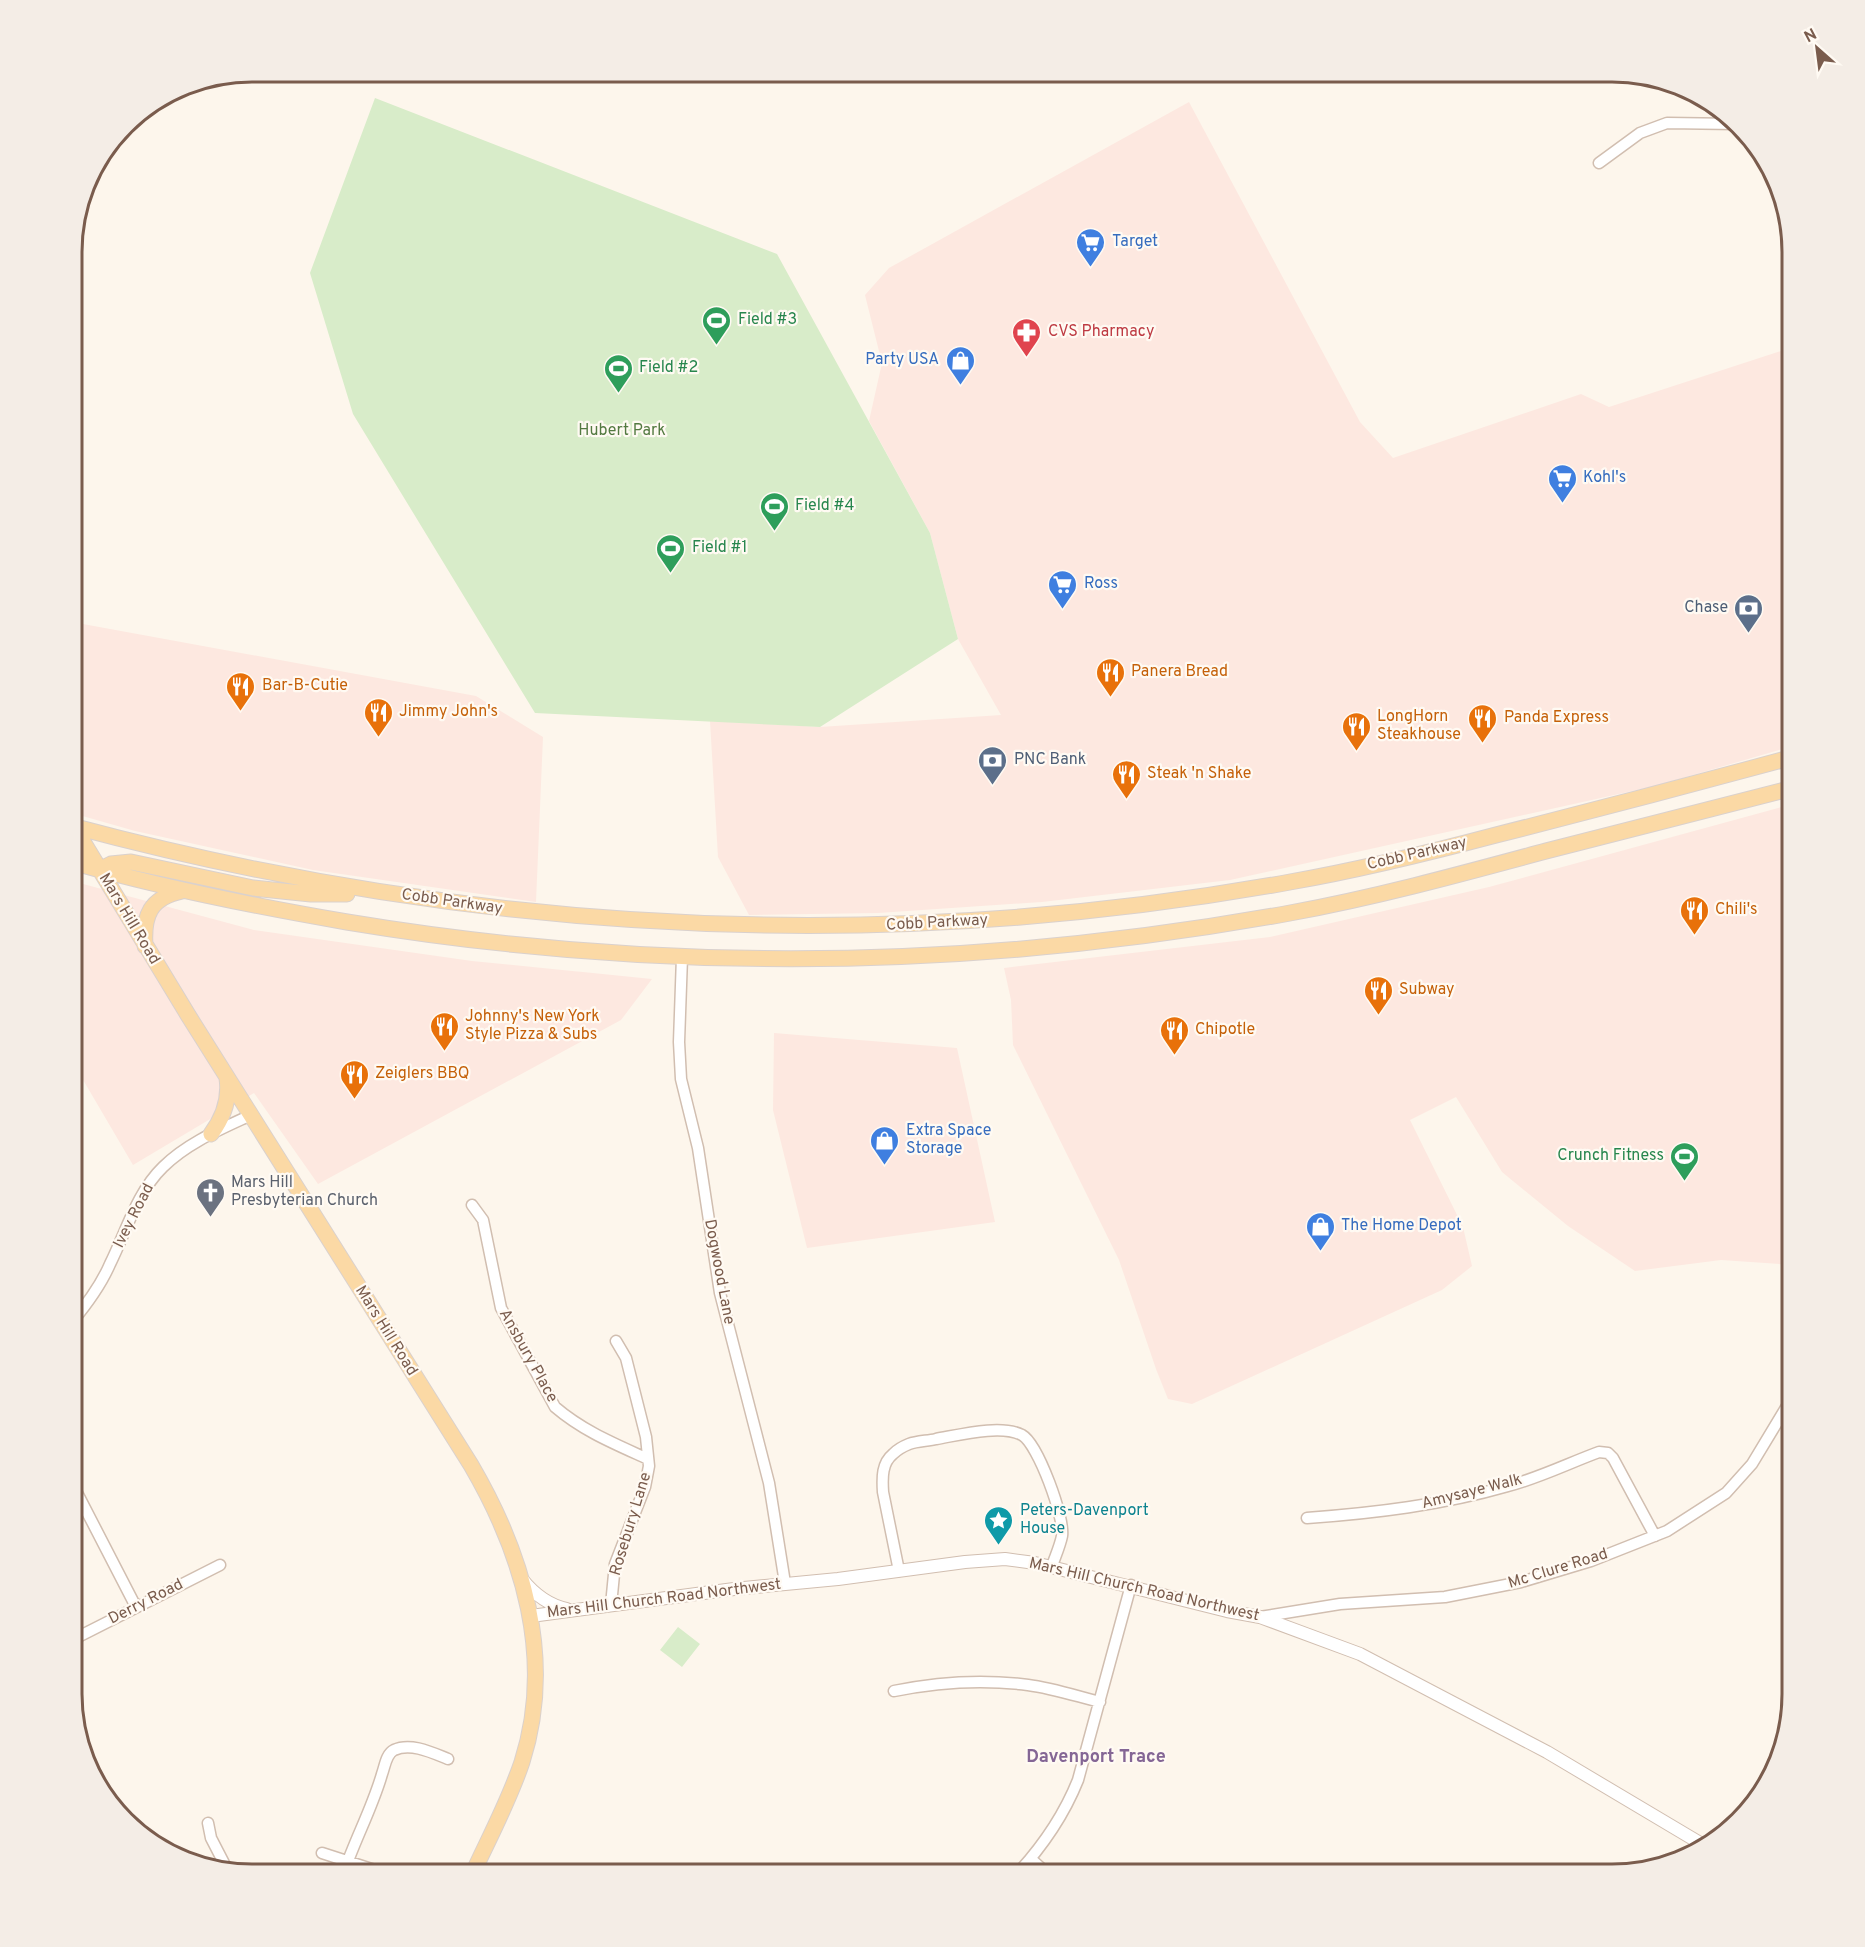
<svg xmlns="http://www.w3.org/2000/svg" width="1865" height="1947" font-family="Overpass,sans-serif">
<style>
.commercial{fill:#fde8e0}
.green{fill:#d8ecc9}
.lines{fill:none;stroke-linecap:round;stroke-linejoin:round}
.minor-casing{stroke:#d1beb0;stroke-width:13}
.tertiary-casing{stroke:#d1beb0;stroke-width:14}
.primary-casing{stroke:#dad1cd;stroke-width:17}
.minor{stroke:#fff;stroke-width:10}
.tertiary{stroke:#fff;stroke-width:12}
.primary{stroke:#fbd9a5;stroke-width:15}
.labels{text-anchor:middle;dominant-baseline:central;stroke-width:4.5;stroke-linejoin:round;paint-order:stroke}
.shop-label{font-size:16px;fill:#366cbe;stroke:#fffaf3;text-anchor:start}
.leisure-label{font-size:16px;fill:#27864d;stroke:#fffaf3;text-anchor:start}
.health-label{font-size:16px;fill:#be3a42;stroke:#fffaf3;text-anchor:start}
.park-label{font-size:16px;fill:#537a41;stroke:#fffaf3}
.service-label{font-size:16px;fill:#4e5e75;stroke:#fffaf3;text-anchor:end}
.food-label{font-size:16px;fill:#c56008;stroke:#fffaf3;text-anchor:start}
.street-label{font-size:16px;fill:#7a5c4d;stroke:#fffaf3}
.worship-label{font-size:16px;fill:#5b616d;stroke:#fffaf3;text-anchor:start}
.culture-label{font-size:16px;fill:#0d838f;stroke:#fffaf3;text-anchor:start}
.neighbourhood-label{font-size:18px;font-weight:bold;fill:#846695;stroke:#fffaf3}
.rim{fill:none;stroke:#7a5c4d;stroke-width:3}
</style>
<rect width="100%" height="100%" fill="#fdf6ec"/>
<!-- commercial -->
<path class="commercial" d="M1189 102 1360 422 1393 458 1581 394 1609 407 1793 347V746L1655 786 1230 880 1042 902 878 913 749 915 718 857 710 721 820 727 1001 715 958 639 930 533 869 421 882 363 865 295 889 268Z
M72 622 476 696 543 737 536 902 313 870 135 831 72 813Z
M1793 804V1265L1721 1260 1635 1271 1568 1226 1502 1172 1456 1097 1410 1120 1463 1227 1472 1266 1442 1290 1192 1404 1168 1399 1156 1369 1119 1260 1013 1045 1011 1000 1004 968 1270 937 1489 887Z
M72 881 254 930 472 961 652 979 621 1020 318 1184 254 1093 133 1165 72 1061Z
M774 1033 957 1048 995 1222 807 1248 773 1110Z"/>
<!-- green -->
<path class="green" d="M375 98 777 254 930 533 958 639 820 727 535 713 353 414 310 273Z
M678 1627 700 1644 682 1667 660 1650Z"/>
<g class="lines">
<defs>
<path id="minor" d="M1599 163 1640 133 1667 123 1736 124
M682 957 679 1042 681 1079 698 1148 720 1293 769 1483 785 1583
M472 1205 483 1220 501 1308 555 1407C583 1431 615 1444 648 1459
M72 1322C87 1304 101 1285 110 1264 126 1232 137 1192 163 1167 187 1143 221 1129 251 1115
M72 1483 136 1607
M1307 1518C1375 1513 1442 1505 1508 1486 1539 1478 1569 1463 1599 1452L1608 1453 1613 1458 1655 1536
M899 1571 883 1492C882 1477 882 1463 893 1454 897 1450 904 1446 909 1444 917 1441 928 1441 936 1439 959 1435 1001 1424 1022 1435 1038 1444 1065 1518 1062 1536 1060 1546 1055 1557 1052 1566
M611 1605 615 1564 645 1487 649 1466 646 1437 626 1358 616 1341
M1260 1617 1340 1604 1445 1597 1521 1582 1591 1561 1667 1531 1726 1493 1752 1464 1793 1396
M72 1640 220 1565
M894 1691C938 1682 982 1679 1028 1685 1052 1688 1076 1696 1100 1702
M208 1823 211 1838 227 1869
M322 1853 390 1875
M1031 1859 1049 1875
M343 1875C354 1841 372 1809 382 1774 385 1766 386 1754 394 1750 411 1742 433 1753 448 1759
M1016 1875C1042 1847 1064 1815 1078 1780L1131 1585"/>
<path id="tertiary" d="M522 1579C534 1594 548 1605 567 1609
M531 1616 734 1589 838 1579 965 1562 1005 1559 1035 1563 1227 1611 1260 1617 1360 1654 1547 1752 1705 1846"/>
<path id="primary" d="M72 826C474 934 881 956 1290 882 1359 870 1428 853 1496 835 1595 810 1694 784 1793 757
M74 827 188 1015 471 1465C523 1554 555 1659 522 1762 509 1801 489 1838 472 1875
M72 862C162 888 254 906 347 922 660 974 978 970 1290 913 1377 897 1461 874 1546 851 1628 830 1711 809 1793 788
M99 870 111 864 131 862 253 888 311 894H347
M145 946C143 915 150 898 182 891
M211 1134C223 1118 230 1099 227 1078"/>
</defs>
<!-- minor casing -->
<use href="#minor" class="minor-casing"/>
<!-- tertiary casing -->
<use href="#tertiary" class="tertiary-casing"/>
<!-- primary casing -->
<use href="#primary" class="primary-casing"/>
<!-- minor -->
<use href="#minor" class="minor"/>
<!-- tertiary -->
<use href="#tertiary" class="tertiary"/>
<!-- primary -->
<use href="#primary" class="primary"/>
</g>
<!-- icons -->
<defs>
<symbol id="supermarket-pin" viewBox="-11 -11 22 30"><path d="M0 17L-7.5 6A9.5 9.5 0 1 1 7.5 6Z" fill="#3f7fe0" stroke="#fffaf3"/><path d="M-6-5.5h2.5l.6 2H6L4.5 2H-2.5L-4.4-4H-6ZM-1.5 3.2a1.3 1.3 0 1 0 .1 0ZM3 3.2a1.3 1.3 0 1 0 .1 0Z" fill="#fff"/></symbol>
<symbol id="stadium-pin" viewBox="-11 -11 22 30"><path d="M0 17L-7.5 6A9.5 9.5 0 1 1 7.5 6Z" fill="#2e9e5b" stroke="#fffaf3"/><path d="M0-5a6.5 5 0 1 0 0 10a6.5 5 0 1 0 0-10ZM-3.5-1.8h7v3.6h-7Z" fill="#fff"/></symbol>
<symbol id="pharmacy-pin" viewBox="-11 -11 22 30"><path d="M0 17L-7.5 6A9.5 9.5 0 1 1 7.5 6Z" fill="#e0444e" stroke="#fffaf3"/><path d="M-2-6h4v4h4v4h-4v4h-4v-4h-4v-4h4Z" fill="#fff"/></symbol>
<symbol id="shop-pin" viewBox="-11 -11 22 30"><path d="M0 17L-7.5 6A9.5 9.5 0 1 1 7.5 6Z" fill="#3f7fe0" stroke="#fffaf3"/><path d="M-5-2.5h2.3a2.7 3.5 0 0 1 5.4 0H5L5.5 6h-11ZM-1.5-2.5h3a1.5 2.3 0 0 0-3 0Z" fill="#fff"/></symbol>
<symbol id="bank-pin" viewBox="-11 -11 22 30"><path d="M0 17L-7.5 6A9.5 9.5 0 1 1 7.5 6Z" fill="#5c6f8a" stroke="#fffaf3"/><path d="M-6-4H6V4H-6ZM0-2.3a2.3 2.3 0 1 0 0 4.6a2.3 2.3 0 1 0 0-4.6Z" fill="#fff"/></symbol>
<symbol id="restaurant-pin" viewBox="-11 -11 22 30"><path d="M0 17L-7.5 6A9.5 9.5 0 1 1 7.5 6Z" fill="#e8710a" stroke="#fffaf3"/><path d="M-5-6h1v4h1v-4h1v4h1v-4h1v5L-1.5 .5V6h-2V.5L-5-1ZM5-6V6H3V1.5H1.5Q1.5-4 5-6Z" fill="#fff"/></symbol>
<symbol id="church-pin" viewBox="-11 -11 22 30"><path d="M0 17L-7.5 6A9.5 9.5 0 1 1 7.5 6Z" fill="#6b7280" stroke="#fffaf3"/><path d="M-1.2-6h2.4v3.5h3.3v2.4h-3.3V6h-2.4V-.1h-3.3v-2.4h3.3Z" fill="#fff"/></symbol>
<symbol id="sight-pin" viewBox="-11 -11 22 30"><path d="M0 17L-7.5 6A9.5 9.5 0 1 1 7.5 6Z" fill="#0f9aa8" stroke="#fffaf3"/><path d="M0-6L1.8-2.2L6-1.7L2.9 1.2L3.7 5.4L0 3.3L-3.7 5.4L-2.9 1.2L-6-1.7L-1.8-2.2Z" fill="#fff"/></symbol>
</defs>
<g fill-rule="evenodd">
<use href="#supermarket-pin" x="1074" y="226" width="33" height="45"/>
<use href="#stadium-pin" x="700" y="304" width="33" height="45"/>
<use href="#pharmacy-pin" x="1010" y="316" width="33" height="45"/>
<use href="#shop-pin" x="944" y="344" width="33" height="45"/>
<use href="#stadium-pin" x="602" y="352" width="33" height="45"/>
<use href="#supermarket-pin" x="1546" y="462" width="33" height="45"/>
<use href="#stadium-pin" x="758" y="490" width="33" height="45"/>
<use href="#stadium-pin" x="654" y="532" width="33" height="45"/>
<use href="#supermarket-pin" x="1046" y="568" width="33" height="45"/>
<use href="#bank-pin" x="1732" y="592" width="33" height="45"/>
<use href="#restaurant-pin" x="1094" y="656" width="33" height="45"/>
<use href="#restaurant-pin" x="224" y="670" width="33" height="45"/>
<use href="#restaurant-pin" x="362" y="696" width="33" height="45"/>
<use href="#restaurant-pin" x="1466" y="702" width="33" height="45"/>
<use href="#restaurant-pin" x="1340" y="710" width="33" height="45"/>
<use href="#bank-pin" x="976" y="744" width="33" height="45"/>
<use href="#restaurant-pin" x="1110" y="758" width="33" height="45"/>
<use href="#restaurant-pin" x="1678" y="894" width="33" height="45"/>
<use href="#restaurant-pin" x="1362" y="974" width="33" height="45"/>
<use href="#restaurant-pin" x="428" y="1010" width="33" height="45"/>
<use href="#restaurant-pin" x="1158" y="1014" width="33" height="45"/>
<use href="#restaurant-pin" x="338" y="1058" width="33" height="45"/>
<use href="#shop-pin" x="868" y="1124" width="33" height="45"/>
<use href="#stadium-pin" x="1668" y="1140" width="33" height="45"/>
<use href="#church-pin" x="194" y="1176" width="33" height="45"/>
<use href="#shop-pin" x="1304" y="1210" width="33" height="45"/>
<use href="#sight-pin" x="982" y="1504" width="33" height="45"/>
</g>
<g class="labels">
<!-- shop labels -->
<g class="shop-label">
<text x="1112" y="242">Target</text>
<text x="939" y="360" text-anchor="end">Party USA</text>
<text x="1583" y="478">Kohl's</text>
<text x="1084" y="584">Ross</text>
<text x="906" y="1131">Extra Space<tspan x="906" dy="18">Storage</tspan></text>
<text x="1341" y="1226">The Home Depot</text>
</g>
<!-- leisure labels -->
<g class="leisure-label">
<text x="738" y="320">Field #3</text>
<text x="639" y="368">Field #2</text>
<text x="795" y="506">Field #4</text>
<text x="692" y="548">Field #1</text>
<text x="1664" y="1156" text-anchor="end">Crunch Fitness</text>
</g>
<!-- health labels -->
<g class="health-label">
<text x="1048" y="332">CVS Pharmacy</text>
</g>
<!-- park labels -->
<g class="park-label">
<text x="622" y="431">Hubert Park</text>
</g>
<!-- service labels -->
<g class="service-label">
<text x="1728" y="608">Chase</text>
<text x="1014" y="760" text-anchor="start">PNC Bank</text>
</g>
<!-- food labels -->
<g class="food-label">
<text x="1131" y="672">Panera Bread</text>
<text x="262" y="686">Bar-B-Cutie</text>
<text x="399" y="712">Jimmy John's</text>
<text x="1377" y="717">LongHorn<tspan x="1377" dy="18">Steakhouse</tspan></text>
<text x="1504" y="718">Panda Express</text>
<text x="1147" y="774">Steak 'n Shake</text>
<text x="1715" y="910">Chili's</text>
<text x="1399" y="990">Subway</text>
<text x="465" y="1017">Johnny's New York<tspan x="465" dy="18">Style Pizza &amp; Subs</tspan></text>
<text x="1195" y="1030">Chipotle</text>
<text x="375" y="1074">Zeiglers BBQ</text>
</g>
<!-- street labels -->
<g class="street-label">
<text transform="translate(1417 854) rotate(-13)">Cobb Parkway</text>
<text transform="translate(452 902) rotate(8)">Cobb Parkway</text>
<text transform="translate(129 919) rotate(59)">Mars Hill Road</text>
<text transform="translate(937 923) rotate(-3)">Cobb Parkway</text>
<text transform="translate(134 1216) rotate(-63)">Ivey Road</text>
<text transform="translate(719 1272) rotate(79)">Dogwood Lane</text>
<text transform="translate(386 1331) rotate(58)">Mars Hill Road</text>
<text transform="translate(528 1356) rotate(61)">Ansbury Place</text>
<text transform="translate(1472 1492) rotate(-14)">Amysaye Walk</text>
<text transform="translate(631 1524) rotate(-73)">Rosebury Lane</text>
<text transform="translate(1558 1569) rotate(-17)">Mc Clure Road</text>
<text transform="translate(1144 1590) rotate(13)">Mars Hill Church Road Northwest</text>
<text transform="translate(664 1599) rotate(-7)">Mars Hill Church Road Northwest</text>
<text transform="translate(146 1602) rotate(-27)">Derry Road</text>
</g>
<!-- worship labels -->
<g class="worship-label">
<text x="231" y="1183">Mars Hill<tspan x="231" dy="18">Presbyterian Church</tspan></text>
</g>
<!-- culture labels -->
<g class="culture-label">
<text x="1020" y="1511">Peters-Davenport<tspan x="1020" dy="18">House</tspan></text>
</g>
<!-- neighbourhood labels -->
<g class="neighbourhood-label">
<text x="1096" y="1757">Davenport Trace</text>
</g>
</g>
<!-- crop -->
<path d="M0 0H1865V1947H0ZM252 82H1612A170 170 0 0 1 1782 252V1694A170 170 0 0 1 1612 1864H252A170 170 0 0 1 82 1694V252A170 170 0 0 1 252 82Z" fill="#f4ede6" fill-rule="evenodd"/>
<path class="rim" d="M252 82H1612A170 170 0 0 1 1782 252V1694A170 170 0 0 1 1612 1864H252A170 170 0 0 1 82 1694V252A170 170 0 0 1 252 82Z"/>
<!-- north arrow -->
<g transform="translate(1817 48) rotate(332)" stroke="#fffaf3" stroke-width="4.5" paint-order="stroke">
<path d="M0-4.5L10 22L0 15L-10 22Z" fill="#7a5c4d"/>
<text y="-9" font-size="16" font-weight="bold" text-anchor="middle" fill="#7a5c4d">N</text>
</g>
</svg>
